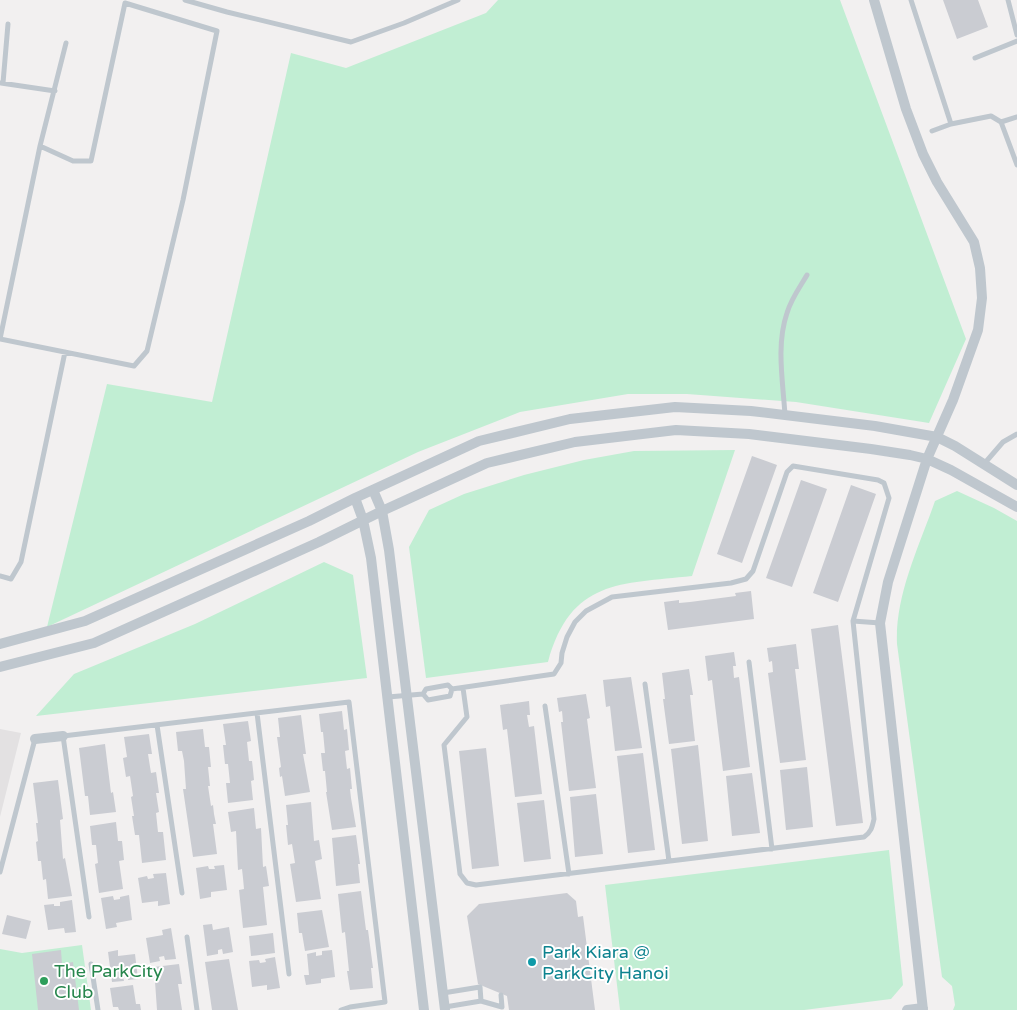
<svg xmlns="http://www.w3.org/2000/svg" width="1017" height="1010" font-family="'Varela Round',sans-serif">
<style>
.education{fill:#e3e1e2}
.green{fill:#c1eed3}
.building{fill:#caccd2}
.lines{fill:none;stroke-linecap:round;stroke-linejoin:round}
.lane{stroke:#bfc7ce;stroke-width:5}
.street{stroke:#bfc7ce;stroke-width:10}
.culture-dot{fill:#0f9aa8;stroke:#fff;stroke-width:2}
.leisure-dot{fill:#2e9e5b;stroke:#fff;stroke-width:2}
.labels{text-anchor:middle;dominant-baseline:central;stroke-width:4;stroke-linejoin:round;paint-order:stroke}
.culture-label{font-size:18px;fill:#0d838f;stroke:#fff;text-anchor:start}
.leisure-label{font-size:18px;fill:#27864d;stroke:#fff;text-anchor:start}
</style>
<rect width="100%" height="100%" fill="#f2f0f0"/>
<!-- education -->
<path class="education" d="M0 729 21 733 0 817Z"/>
<!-- green -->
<path class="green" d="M498 0H840L966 339 929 423 796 402 687 394H628L520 412 418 452 47 627 107 384 212 402 291 53 346 68 486 13Z
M735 450 692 576C620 584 571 579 548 662L426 678 409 547 429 510 464 494 524 475 584 460 634 451Z
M957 491 994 508 1017 521V1010H953L955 1005 952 986 942 977 897 644C895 595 919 547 935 501Z
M324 562 353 575 367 678 36 716 74 674 195 624Z
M889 850 903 985 891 999 804 1010H620L605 885Z
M82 945 91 1010H0V949L22 953Z"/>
<!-- building -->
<path class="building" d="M943 0H978L988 27 957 39Z
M752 456 777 465 742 563 717 554Z
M801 480 827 489 792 587 766 578Z
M851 485 876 494 838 602 813 593Z
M751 591 754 619 668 630 664 602 679 600V603L690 602 736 596 735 593Z
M838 625 863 823 836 826 811 629Z
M796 644 799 669H795L806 760 780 763 768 673 773 672 772 661 769 662 767 648Z
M734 652 736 666H733L734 678 739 677 750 767 723 771 712 680 708 681 705 656Z
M689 669 693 695H690L695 741 669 744 663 699H665L662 673Z
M631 677 642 748 615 751 610 706 606 707 603 680Z
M586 694 590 718 587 719 596 788 569 791 561 722H563L562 711 559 712 557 698Z
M529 701 530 715H527L529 727 534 726 542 794 515 797 507 729 503 730 500 705Z
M342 711 344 730 347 729 349 750 345 751 347 769 350 768 352 789H350L351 798 356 827 332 830 326 792H327L325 771H323L321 753H325L323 732H321L319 714Z
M301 715 306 754H303L310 792 285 796 282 776 280 777 279 768 281 767 277 737H280L278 718Z
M248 721 251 741 247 742 249 761H252L253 770 254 780 251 781 253 800 228 803 226 783H230L228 764H225L223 745H226L223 724Z
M203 729 205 747H209L211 767H208L210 786H208L211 806 213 805 214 814 216 824H213L217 854 193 857 183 789H186L184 761 182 751H178L176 732Z
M149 734 152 754H148L151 773 156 772 159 793H156L159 812 156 813 158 832H163L166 860 142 863 139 835H135L132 816H134L131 797 133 796 130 776 126 777 123 758 127 757 124 737Z
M105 744 111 793 113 792 116 812 90 815 88 796H85L79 748Z
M698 745 708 841 682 844 671 749Z
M486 748 499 866 472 869 459 751Z
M643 753 655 850 628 853 617 756Z
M807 767 813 827 786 830 780 770Z
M752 773 760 833 732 836 726 776Z
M58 780 63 819 60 820 63 859 65 858 72 896 48 899 46 879 43 880 41 861H38L36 842 38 841 36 823H38L33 783Z
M596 794 603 854 575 857 570 797Z
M544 800 551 859 524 862 517 803Z
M311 802 314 841 319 840 322 859 315 861 321 899 296 902 290 864 295 863 292 844 288 845 286 825H288L286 805Z
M254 808 256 829 261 828 263 867 266 866 269 886 263 887 267 925 243 928 239 890 244 889 243 878 242 869 238 870 236 831 231 832 228 812Z
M116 822 118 841H122L124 860 119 861 123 889 99 893 95 864 98 863 96 845H92L90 826Z
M356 835 360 864H358L360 883 336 886 332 838Z
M224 865 227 890 211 892V897L200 899 196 868 208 866 209 869H215L214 866Z
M166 873 170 904 158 906V901L142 903 138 878 147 876 148 879 154 878 153 874Z
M361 891 366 930H368L373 968H371L373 988 350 990 347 971H349L345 932 342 933 338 894Z
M567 893 576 901 578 917 583 916 595 1010H509L507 996 478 984 467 916 479 904Z
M129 895 132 920 116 923 117 927 106 929 101 898 113 896 114 900 120 899V897Z
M72 900 76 932 65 933 64 928 48 930 44 905 54 904V906H60V902Z
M322 910 329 947 305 951 302 933H299L297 913Z
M7 915 31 921 26 939 2 934Z
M212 924 213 930 229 927 233 952 223 954 222 949 218 950V954L207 956 203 925Z
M171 928 176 959 165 960 164 956 159 957 160 961 150 963 146 938 163 935 162 930Z
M273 933 275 953 251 956 249 936Z
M61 950 62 964 73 962 79 1010H38L32 954Z
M118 950V956L135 954 138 979 128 980V976L123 977 124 981 112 982 108 952Z
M332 950 335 977 321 979V983L306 985 304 975H309L307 954 316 952V956L322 955V951Z
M275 957 280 988 267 990V985L252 987 249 961 259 960 260 963 266 962 265 959Z
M229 959 238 1010H212L205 962Z
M179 964 182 984H178L182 1010H157L154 967Z
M133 985 136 1004H140L141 1010H119L118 1007H113L110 988Z"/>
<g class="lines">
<!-- lane -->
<path class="lane" d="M185 0 227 12 351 42 404 23 458 0
M911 0 951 124
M1008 0 1017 35
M975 58 1017 41
M1 83 55 91
M3 83 8 24
M1001 122 1017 165
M932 131 951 124 991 116 1001 122 1017 117
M40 146 73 161H91L125 3 217 31 183 200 147 351 134 366 0 339 40 146 66 43
M785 415C783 382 776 345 787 313 791 299 800 287 807 275
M984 464 1003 442 1017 434
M0 576 11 579 21 562 65 352
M853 621 880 623
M749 662 772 849
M645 684 669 861
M423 694 428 700 450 696 452 689
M388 697 423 694 426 689 448 685 452 689 554 674 561 663 562 653 567 637 575 622 586 611 612 597 731 583 746 579 753 571 787 472 793 466 878 480 884 483 889 498 853 621 874 819C872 828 871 832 864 837L476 885 467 883 460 874 444 745 467 717 463 688
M545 706 569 874
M257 713 289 974
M157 725 182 893
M0 872 35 739
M89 917 63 736 349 702 385 1002 350 1007 341 1010
M187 937 197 1010
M91 964 98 1010
M443 993 480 987 481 1001 502 1007 501 995
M445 1007 481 1001"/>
<!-- street -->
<path class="street" d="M874 0 906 109 923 154 937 182 974 242 980 268 982 298 978 330 953 400 927 459 888 582 880 623 923 1010
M373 490 382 511 389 550 445 1010
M355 498 363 520 371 558 424 1010
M0 644 85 621 309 521 355 498 479 441 570 419 675 407 751 411 875 426 937 437 955 446 1017 485
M0 667 94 643 319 542 382 511 487 463 575 442 676 430 749 434 871 449 910 455 927 459 951 470 1017 507
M35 739 63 736
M907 1010 923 1008"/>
</g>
<!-- markers -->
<circle class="culture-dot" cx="532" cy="962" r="5"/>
<circle class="leisure-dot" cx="44" cy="981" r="5"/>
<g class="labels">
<!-- culture labels -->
<g class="culture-label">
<text x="542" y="952">Park Kiara @<tspan x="542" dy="21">ParkCity Hanoi</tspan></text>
</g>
<!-- leisure labels -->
<g class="leisure-label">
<text x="54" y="971">The ParkCity<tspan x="54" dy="21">Club</tspan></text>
</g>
</g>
</svg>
